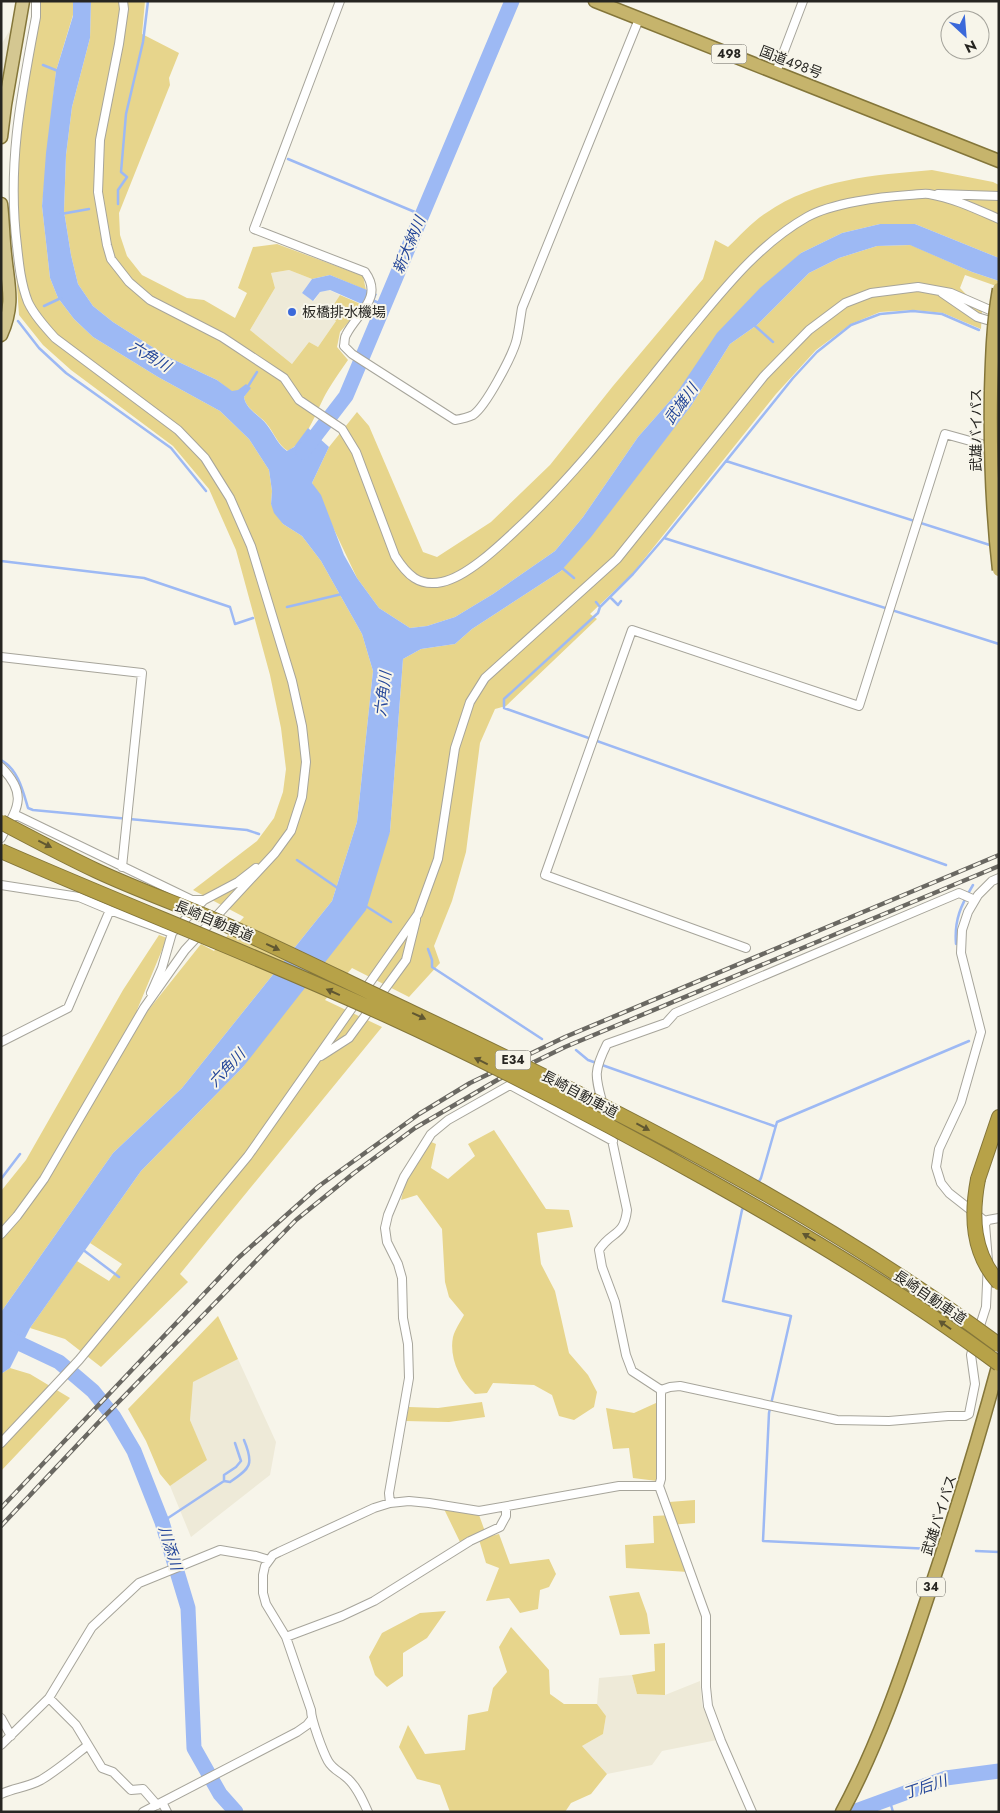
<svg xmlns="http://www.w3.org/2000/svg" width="1000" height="1813" font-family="Jost,'Noto Sans JP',sans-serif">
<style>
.built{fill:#eeead8}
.green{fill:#e7d58c}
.water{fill:#9db9f4}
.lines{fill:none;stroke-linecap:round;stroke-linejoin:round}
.stream{stroke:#9db9f4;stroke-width:2.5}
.river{stroke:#9db9f4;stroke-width:15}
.minor-casing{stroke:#a7a59b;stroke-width:10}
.primary-casing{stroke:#84763a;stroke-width:15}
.trunk-casing{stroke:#84763a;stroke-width:15}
.motorway-casing{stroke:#84763a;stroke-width:16}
.minor{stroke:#fff;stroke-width:8}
.primary{stroke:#d4c791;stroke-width:12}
.trunk{stroke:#c6b46c;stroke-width:12}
.motorway{stroke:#b7a248;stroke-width:14}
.rail-casing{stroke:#6a6862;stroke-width:4.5}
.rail{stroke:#f7f5ea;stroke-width:2.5;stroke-dasharray:8;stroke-linecap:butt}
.trunk-bridge-casing{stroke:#84763a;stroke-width:15;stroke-linecap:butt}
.motorway-bridge-casing{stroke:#84763a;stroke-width:16;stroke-linecap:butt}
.trunk-bridge{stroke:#c6b46c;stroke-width:12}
.motorway-bridge{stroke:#b7a248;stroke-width:14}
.oneway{fill:#605731}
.poi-dot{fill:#3b69da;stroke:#f7f5ea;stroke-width:2}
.labels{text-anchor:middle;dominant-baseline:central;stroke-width:4;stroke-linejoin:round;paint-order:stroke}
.shield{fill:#f7f5ea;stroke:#65635d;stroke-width:1}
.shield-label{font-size:12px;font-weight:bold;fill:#262521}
.street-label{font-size:14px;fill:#262521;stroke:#f7f5ea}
.poi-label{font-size:14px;fill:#262521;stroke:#f7f5ea;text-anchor:start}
.water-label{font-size:15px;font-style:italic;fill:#244699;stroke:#f7f5ea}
</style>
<rect width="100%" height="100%" fill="#f7f5ea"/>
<!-- built -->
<path class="built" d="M14 23 15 37 3 77 1 76V45Z
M289 270 312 279 302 293 314 301 320 292 329 290 340 295 328 315 336 321 318 347 309 342 292 364 250 330 275 288 271 273Z
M238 1359 276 1442 270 1475 191 1537 170 1486 206 1460 190 1420 192 1382Z
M632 1675 637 1694 665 1695 700 1681 702 1705 717 1740 662 1751 652 1765 607 1774 582 1746 603 1734 606 1716 597 1704 599 1678Z"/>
<!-- green -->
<path class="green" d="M39 1H73V15L56 71 42 206 50 278 58 298 74 319 93 337 158 377 220 411 249 439 269 470 272 491 271 504 283 524 302 536 321 561 362 634 373 671 357 822 332 901 182 1088 113 1153 1 1312V1191L26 1160 123 990 159 935 167 938 137 1010 146 1013 201 944 214 951 244 917 193 890 257 841 274 818 283 792 286 769 281 728 270 675 236 550 209 489 173 446 71 370 43 345 19 315 16 273 20 265 16 172 23 111Z
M91 1H145L142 34 179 53 169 78 170 85 119 213 120 235 127 256 142 275 187 298 204 300 235 318 247 293 238 288 253 247 277 244 363 276 366 290 330 275 312 279 289 270 271 273 275 288 250 330 292 364 309 342 318 347 336 321 327 315 340 295 363 305 340 332 337 347 348 360C341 370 334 380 328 390 316 410 309 439 288 451 277 444 274 432 266 423 258 414 246 409 244 397L250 388 232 392 217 380 168 357 113 322 93 306 78 284 71 255 64 211 66 155 72 107 90 38Z
M932 170 993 182 999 185V258L915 224H880L842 233 801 253 638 437 583 517 555 551 493 594 455 617 427 626 410 628 379 608 357 578 312 483 329 447 357 412 369 426 423 552 437 557 491 522 550 465 613 386 703 279 715 240 728 247C740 236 752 222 766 213 815 179 874 175 932 170Z
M911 245 972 272 999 281V287L965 275 960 288 982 311 981 329 943 313 913 310 880 312 851 324 816 350 776 394 633 573 590 614 597 619 506 706 495 709 480 743 466 852 452 901 434 946 440 963 409 997 352 968 325 1000 382 1027 180 1274 188 1282 101 1367 65 1339 30 1328 77 1261 109 1281 122 1264 90 1243 141 1171 243 1067 390 832 403 659 421 649 455 644 472 629 561 571 691 406 730 344 757 325 809 273 839 258 877 246Z
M494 1130 546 1209 569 1210 573 1227 537 1233 541 1264 555 1291 569 1353 588 1375 597 1392 594 1407 574 1420 559 1416 552 1395 534 1385 493 1383 487 1393 475 1394C459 1380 449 1357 453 1337 455 1330 460 1322 464 1315L449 1297 445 1282 442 1229 417 1195 401 1200 407 1175 429 1141 436 1144 431 1168 448 1179 475 1156 468 1144Z
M218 1316 238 1359 193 1382 190 1420 207 1460 170 1486 160 1474 146 1441 128 1409Z
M10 1368 30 1374 70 1398 1 1471V1374Z
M482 1402 485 1417 449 1422 405 1421 409 1407 438 1408Z
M656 1403 657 1481 633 1478 629 1448 613 1449 606 1408 634 1413Z
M695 1500V1523L669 1525 688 1572 626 1568 625 1545 654 1543 653 1516 673 1515 669 1502Z
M444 1509 479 1515 487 1537 499 1534 510 1564 549 1559 556 1574 549 1587 540 1590 538 1609 520 1613 509 1598 486 1601 499 1568 486 1563 477 1533 460 1542Z
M639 1592 647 1614 650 1634 620 1635 609 1596Z
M446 1611 427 1638 403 1653V1676L387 1687 375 1675 369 1657 382 1633 420 1613Z
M511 1627 549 1670 550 1694 564 1704H597L606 1716 603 1734 582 1746 607 1774 591 1794 571 1803 565 1812H450L440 1785 417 1779 399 1747 408 1725 425 1754 465 1750 468 1715 488 1711 493 1688 507 1672 499 1647Z
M665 1643V1695L637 1694 632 1675 655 1671 654 1644Z"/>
<!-- water -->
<path class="water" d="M73 1H91L90 38 72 107 66 155 64 211 71 255 78 284 93 306 113 322 168 357 217 380 232 391 238 390 246 384 251 388 244 397C246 410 260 415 267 425 274 434 278 445 287 451L294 447 308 428 329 447 312 483 321 495 344 555 357 578 379 608 410 628 427 626 455 617 493 594 555 551 583 517 638 437 676 394 717 333 760 288 801 253 842 233 880 224H915L999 258V281L972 272 910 245 877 246 839 258 809 273 757 325 730 344 691 406 591 537 561 571 472 629 455 644 421 649 403 659 390 832 366 910 243 1067 141 1171 30 1328 10 1368 1 1374V1312L113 1153 182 1088 332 901 357 822 373 671 362 634 321 561 302 536 283 524 274 513 271 504 272 491 269 470 249 439 220 411 158 377 93 337 74 319 58 298 50 278 42 206 46 153 56 71 73 16Z
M330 275 377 294 371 308 330 290 320 292 313 301 302 293 312 279Z"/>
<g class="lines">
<!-- stream -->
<path class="stream" d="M43 65 58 71
M288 159 422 215
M118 204V190L127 177 121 172 126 114 143 42 148 1
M61 214 89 209
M372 300 384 305
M44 306 61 298
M18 321 39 348 66 373 171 448 206 491
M754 325 773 342
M247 388 257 372
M726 461 993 546
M664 538 999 644
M1 561 144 578 230 607 235 624 253 618
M562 568 574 578
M610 597 618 605 621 601
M596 602 600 607 633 574 664 538 793 378 817 352 851 325 880 314 913 311 942 314 979 330
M287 607 342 594
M600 607 598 613 504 699V708L946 865
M1 760C18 769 23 791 28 808L33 810 247 830 259 834
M297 860 339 889
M364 905 391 922
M956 944C954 920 961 905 973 885
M428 949 432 960V967L542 1039
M576 1050 588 1060 774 1126
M1 1179 20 1154
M758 1183 761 1178 777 1122 969 1041
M745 1205 742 1210 723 1301 791 1316 769 1413 763 1541 932 1549
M82 1249 119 1277
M224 1481V1475L236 1467 241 1461 235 1443
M162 1522 224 1481 230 1482C251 1468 254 1464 244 1440
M976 1551 999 1552
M889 1798 893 1812"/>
<!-- river -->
<path class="river" d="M303 452 346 396 512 1
M6 1337 59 1362 93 1391 114 1417 134 1451 162 1522 188 1608 194 1748 220 1794 236 1812
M853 1812 946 1778 999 1771"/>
<defs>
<path id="minor" d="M123 1 124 9 119 44 100 140 98 192 107 245 111 259 129 282 150 300 222 337 284 378 299 400 342 429 356 452 395 556C407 575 419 587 442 582 466 577 497 548 515 531 578 473 630 403 684 337 721 293 756 246 807 217 832 203 880 197 909 195 916 195 923 193 929 194 953 198 976 209 999 219
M340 1 254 229 365 272C384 298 357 313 346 335 344 338 345 342 344 346L352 354 455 420C461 419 467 418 473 415 486 406 511 358 516 342 519 331 520 319 522 308L639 19
M776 72 803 1
M938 194 999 196
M942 293 977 317 997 323
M1 657 142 673 122 867
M1 767C29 795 17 809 1 838
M14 814 192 900H204
M1 885 79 897 110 910 68 1008 1 1042
M110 910 172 933
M746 948 545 875 632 630 859 706 945 434 999 449
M151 993 162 968 172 933 204 900 238 882 256 868
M321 1056 349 1038 406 960 416 920
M603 1105C595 1076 593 1072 607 1044L666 1023 675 1013 959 893 975 900
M609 1126 627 1210C624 1237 612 1230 599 1250L602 1267 615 1302 626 1355 632 1371 661 1390
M986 1222 949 1193 941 1183 936 1167 939 1149 961 1102 981 1032 961 953 962 930 968 912 978 895 992 881 999 878
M1 1234 17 1216 44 1179 144 1008 185 950 275 853 291 831 302 797 306 762 302 726 292 681 251 546 230 498 205 458 178 430 55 338C45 327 34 315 28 302 21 284 19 265 17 246 7 165 21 96 36 17V1
M978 1332 986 1307 988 1261 985 1224 988 1220 999 1218
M661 1390 670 1387 680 1386 837 1420 889 1421 948 1416H965L969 1414 975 1384 971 1355 974 1343
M661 1390V1479L659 1486 706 1616V1687L708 1706 721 1741 752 1812
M1 1443 79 1360 248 1156 418 914 438 859 455 748 470 702 485 678 617 559 764 376 809 330 845 303 871 293 918 287 951 293 999 314
M390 1503 389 1493 409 1378 408 1344 403 1318 402 1278 398 1264 387 1242 385 1228 388 1215 404 1177 431 1134 448 1120 510 1085 613 1141
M286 1637 342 1616 374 1601 470 1541 500 1527 506 1516V1507
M49 1698 76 1725 102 1768 113 1772 131 1790 143 1789 157 1805
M1 1718 11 1736
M1 1745 49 1698 92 1627 139 1583 220 1550 256 1556 269 1560
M1 1794C14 1788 28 1787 41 1780 58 1770 73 1757 88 1745
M162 1802 167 1812
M143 1812 297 1732 307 1725 311 1720
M368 1812C363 1801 357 1787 348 1779 341 1772 333 1770 328 1761 323 1752 311 1720 311 1710L286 1637 266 1604 263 1593V1575L265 1566 273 1555 279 1552 374 1508 390 1503 409 1501 429 1503 479 1511 619 1486H659"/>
<path id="primary" d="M1 137 5 105 23 1
M1 204C3 220 3 237 5 254 8 285 15 304 1 335"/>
<path id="trunk" d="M595 1 999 161
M842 1812C877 1747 902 1675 925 1605 952 1525 977 1445 999 1363"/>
<path id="motorway" d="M978 1179 999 1117"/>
</defs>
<!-- minor casing -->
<use href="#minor" class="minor-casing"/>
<!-- primary casing -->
<use href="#primary" class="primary-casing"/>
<!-- trunk casing -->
<use href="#trunk" class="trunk-casing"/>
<!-- motorway casing -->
<use href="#motorway" class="motorway-casing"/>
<!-- minor -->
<use href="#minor" class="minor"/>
<!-- primary -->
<use href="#primary" class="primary"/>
<!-- trunk -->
<use href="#trunk" class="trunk"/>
<!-- motorway -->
<use href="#motorway" class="motorway"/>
<defs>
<path id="rail" d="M1 1508 237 1259 319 1186 419 1114 470 1083 565 1037 999 855
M1 1526 97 1424 296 1220 354 1173 415 1128 499 1079 565 1047 999 866"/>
</defs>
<!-- rail casing -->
<use href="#rail" class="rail-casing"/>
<!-- rail -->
<use href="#rail" class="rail"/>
<defs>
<path id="trunk-bridge" d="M999 289C993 323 992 357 991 391 990 452 992 510 999 570"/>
<path id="motorway-bridge" d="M1 822C33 839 65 856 97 871 142 892 189 908 233 928 294 955 353 985 413 1013 616 1109 818 1211 999 1345
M1 851C129 907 259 957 386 1015 495 1065 603 1121 708 1180 808 1236 906 1295 999 1364
M978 1179C971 1216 972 1253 999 1283"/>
</defs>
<!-- trunk-bridge casing -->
<use href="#trunk-bridge" class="trunk-bridge-casing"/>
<!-- motorway-bridge casing -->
<use href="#motorway-bridge" class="motorway-bridge-casing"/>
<!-- trunk-bridge -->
<use href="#trunk-bridge" class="trunk-bridge"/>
<!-- motorway-bridge -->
<use href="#motorway-bridge" class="motorway-bridge"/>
</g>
<!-- one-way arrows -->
<defs><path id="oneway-solid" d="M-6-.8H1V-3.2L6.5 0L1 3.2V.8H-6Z" transform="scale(1.25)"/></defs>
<g class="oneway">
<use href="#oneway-solid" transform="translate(45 844) rotate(27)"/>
<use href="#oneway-solid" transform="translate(273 947) rotate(25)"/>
<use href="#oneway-solid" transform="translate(333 992) rotate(-156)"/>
<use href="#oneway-solid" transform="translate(419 1016) rotate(25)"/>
<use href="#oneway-solid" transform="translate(481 1061) rotate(-154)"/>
<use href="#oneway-solid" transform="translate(643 1127) rotate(28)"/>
<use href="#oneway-solid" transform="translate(809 1237) rotate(-150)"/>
<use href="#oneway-solid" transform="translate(945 1325) rotate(-145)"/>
</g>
<!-- markers -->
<circle class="poi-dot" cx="292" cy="312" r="5"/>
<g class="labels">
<!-- shield labels -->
<g class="shield">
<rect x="711.5" y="44.5" width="35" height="19" rx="4"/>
<rect x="495.5" y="1050.5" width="35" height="19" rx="4"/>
<rect x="917" y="1577.5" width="28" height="19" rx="4"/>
</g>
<g class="shield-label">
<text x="729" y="54">498</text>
<text x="513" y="1060">E34</text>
<text x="931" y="1587">34</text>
</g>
<!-- street labels -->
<g class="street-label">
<text transform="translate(791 62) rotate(21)">国道498号</text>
<text transform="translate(976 430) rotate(-90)">武雄バイパス</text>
<text transform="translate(214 921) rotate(23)">長崎自動車道</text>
<text transform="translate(580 1094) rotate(28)">長崎自動車道</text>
<text transform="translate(930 1297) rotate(34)">長崎自動車道</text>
<text transform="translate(939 1515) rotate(-72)">武雄バイパス</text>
</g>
<!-- poi labels -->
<g class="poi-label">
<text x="302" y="312">板橋排水機場</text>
</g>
<!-- water labels -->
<g class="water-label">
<text transform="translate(409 245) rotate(-67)">新大納川</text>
<text transform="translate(150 356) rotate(31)">六角川</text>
<text transform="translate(681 404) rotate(-54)">武雄川</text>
<text transform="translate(383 694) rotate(-83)">六角川</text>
<text transform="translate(227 1068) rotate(-47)">六角川</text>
<text transform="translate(170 1548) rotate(73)">川添川</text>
<text transform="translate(925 1787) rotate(-18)">丁后川</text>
</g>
</g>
<!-- border -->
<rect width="1000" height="1813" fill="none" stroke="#262521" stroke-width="5"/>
<!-- north arrow -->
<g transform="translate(965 35) rotate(154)"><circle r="24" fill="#f7f5ea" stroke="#a3a29a"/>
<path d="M0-4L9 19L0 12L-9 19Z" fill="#3b69da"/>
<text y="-8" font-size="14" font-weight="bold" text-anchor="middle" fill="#262521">N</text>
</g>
</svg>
